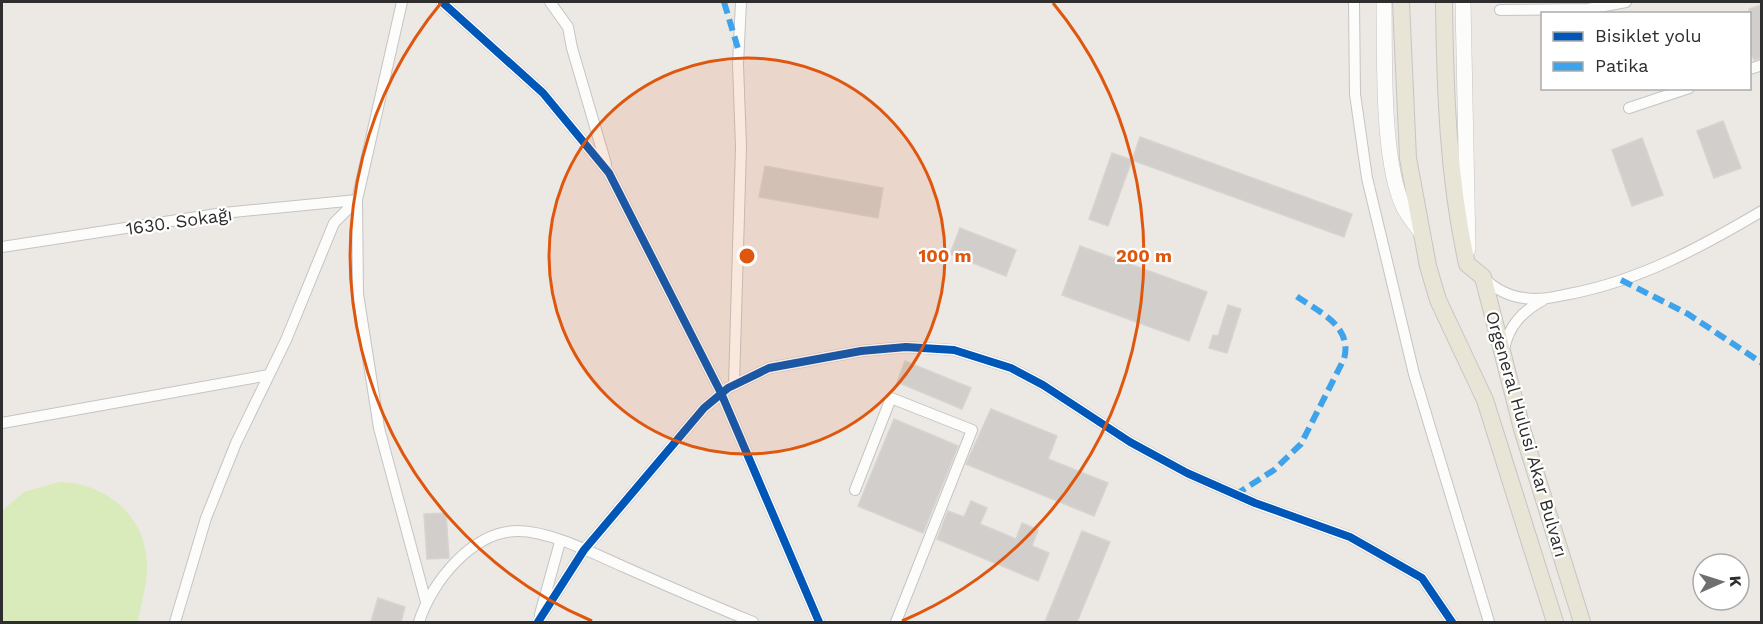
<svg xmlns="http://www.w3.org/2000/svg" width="1763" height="624" font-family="'Work Sans',sans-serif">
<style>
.pitch{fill:#d9eabb}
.building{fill:#d1cecb;stroke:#d7d4d0;stroke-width:1.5}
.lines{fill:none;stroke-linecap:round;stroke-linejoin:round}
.street-casing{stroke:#c5c4c5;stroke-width:12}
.secondary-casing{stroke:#c5c4c5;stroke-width:16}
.primary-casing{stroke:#c6c5c4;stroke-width:18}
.street{stroke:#fcfcfb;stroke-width:10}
.secondary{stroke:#fcfcfb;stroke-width:15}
.primary{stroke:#e8e4d6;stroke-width:16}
.quiet{stroke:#3ea3eb;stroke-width:6;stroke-dasharray:12 6;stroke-linecap:butt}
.cycleway-casing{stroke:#fff;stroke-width:11}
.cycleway{stroke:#0057b8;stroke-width:8}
.ring{fill:none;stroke:#df570e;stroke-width:3}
.labels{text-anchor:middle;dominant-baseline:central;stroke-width:4.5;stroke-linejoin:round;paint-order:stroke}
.street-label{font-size:18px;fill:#2e2e2e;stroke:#fff}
.centre{fill:#df570e;stroke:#fff;stroke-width:3}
.ring-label{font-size:18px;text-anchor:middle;font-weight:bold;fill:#df570e;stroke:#fff;stroke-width:4.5;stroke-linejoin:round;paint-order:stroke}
</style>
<rect width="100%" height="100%" fill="#ece8e4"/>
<!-- pitch -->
<path class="pitch" d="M60 482C105 483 145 515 147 563 148 582 141 603 138 622H2V511L24 492Z"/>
<!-- building -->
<path class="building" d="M1761 5V58L1754 60 1749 48V9Z
M1723 121 1741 168 1714 178 1697 131Z
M1140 137 1352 214 1344 237 1132 160Z
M1642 138 1663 195 1632 206 1612 150Z
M1112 153 1132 160 1108 226 1089 219Z
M765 166 883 188 878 218 759 197Z
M960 228 1016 250 1006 276 950 254Z
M1080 246 1207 292 1189 341 1062 295Z
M1228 305 1241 309 1227 353 1209 348 1213 335 1218 336Z
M905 361 971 388 962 409 897 382Z
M991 409 1057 436 1048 459 1108 483 1094 516 966 464Z
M894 419 958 446 923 533 858 506Z
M971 501 987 508 980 524 1016 539 1022 523 1038 530 1032 546 1049 553 1038 581 937 539 948 511 964 517Z
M446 513 449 558 427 559 424 514Z
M1082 531 1110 542 1077 622H1045Z
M378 598 405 607 401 622H371Z"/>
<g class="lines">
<defs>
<path id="street" d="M402 2 357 200 358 294 379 428 426 602
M442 2 543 93 609 173 721 393 819 622
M550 2 568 27 572 48 606 164
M1354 2 1355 94 1367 178 1414 374 1489 622
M1500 10 1588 9 1626 2
M1750 69 1762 65
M1629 108 1689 88
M2 247 223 213 357 200
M1484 278C1495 289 1508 296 1524 298 1539 301 1554 297 1569 294 1639 281 1701 247 1762 211
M1504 349C1509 325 1523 311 1543 300
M734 384 741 147 738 64 741 2
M2 423 269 375
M855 490 891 398 972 430 896 622
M540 614 560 542
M175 622 206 518 236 443 286 340 334 223 357 200
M419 622C431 583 472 531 518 531 549 531 593 553 622 566 665 585 709 604 753 622
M538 622 584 550 704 408 728 388 769 368 861 351 906 347 954 350 1011 368 1043 385 1130 442 1187 473 1255 503 1350 537 1422 578 1452 622"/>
<path id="secondary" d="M1384 2C1385 56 1381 161 1404 208 1408 216 1415 224 1420 231
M1463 2 1468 249"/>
<path id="primary" d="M1401 2 1408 158 1428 266 1438 300 1485 400 1555 622
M1444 2C1445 90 1448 178 1467 264L1483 277 1522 429 1582 622"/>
</defs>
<!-- street casing -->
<use href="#street" class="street-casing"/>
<!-- secondary casing -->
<use href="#secondary" class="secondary-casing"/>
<!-- primary casing -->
<use href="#primary" class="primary-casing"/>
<!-- street -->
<use href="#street" class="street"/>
<!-- secondary -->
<use href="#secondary" class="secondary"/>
<!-- primary -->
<use href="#primary" class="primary"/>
<!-- quiet -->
<path class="quiet" d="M724 2 739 52
M1621 280 1688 314 1762 363
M1235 495 1274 470 1301 444 1344 359C1353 326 1319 312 1296 296"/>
<defs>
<path id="cycleway" d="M442 2 543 93 609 173 721 393 819 622
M538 622 584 550 704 408 728 388 769 368 861 351 906 347 954 350 1011 368 1043 385 1130 442 1187 473 1255 503 1350 537 1422 578 1452 622"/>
</defs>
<!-- cycleway casing -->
<use href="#cycleway" class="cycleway-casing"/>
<!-- cycleway -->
<use href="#cycleway" class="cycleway"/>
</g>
<!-- distance rings -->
<circle cx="747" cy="256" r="198" fill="#df570e" fill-opacity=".12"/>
<g class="ring">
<circle cx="747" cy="256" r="198"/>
<path d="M592 621A397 397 0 0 1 441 3M1053 3A397 397 0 0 1 902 621"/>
</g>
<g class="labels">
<!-- street labels -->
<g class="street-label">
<text transform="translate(179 221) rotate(-8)">1630. Sokağı</text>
<text transform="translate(1527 434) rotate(74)">Orgeneral Hulusi Akar Bulvarı</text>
</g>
</g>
<circle cx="747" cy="256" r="9" class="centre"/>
<g class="ring-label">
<text x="945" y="262">100 m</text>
<text x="1144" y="262">200 m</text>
</g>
<!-- border -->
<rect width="1763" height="624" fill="none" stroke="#2e2e2e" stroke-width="6"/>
<!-- legend -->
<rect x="1541" y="12" width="210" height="78" fill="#ffffff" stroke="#ababab" stroke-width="1.5"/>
<rect x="1553" y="32" width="30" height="9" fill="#0057b8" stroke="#ababab" stroke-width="1.5"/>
<text x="1595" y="42" font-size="18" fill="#2e2e2e">Bisiklet yolu</text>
<rect x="1553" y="62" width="30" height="9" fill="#3ea3eb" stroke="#ababab" stroke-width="1.5"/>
<text x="1595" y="72" font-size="18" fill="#2e2e2e">Patika</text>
<!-- north arrow -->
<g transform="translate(1721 582) rotate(87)"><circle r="28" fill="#ffffff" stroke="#ababab" stroke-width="1.5"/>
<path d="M0-4.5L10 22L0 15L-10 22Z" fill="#706f6e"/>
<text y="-9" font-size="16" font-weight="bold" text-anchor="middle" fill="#2e2e2e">K</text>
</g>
</svg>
